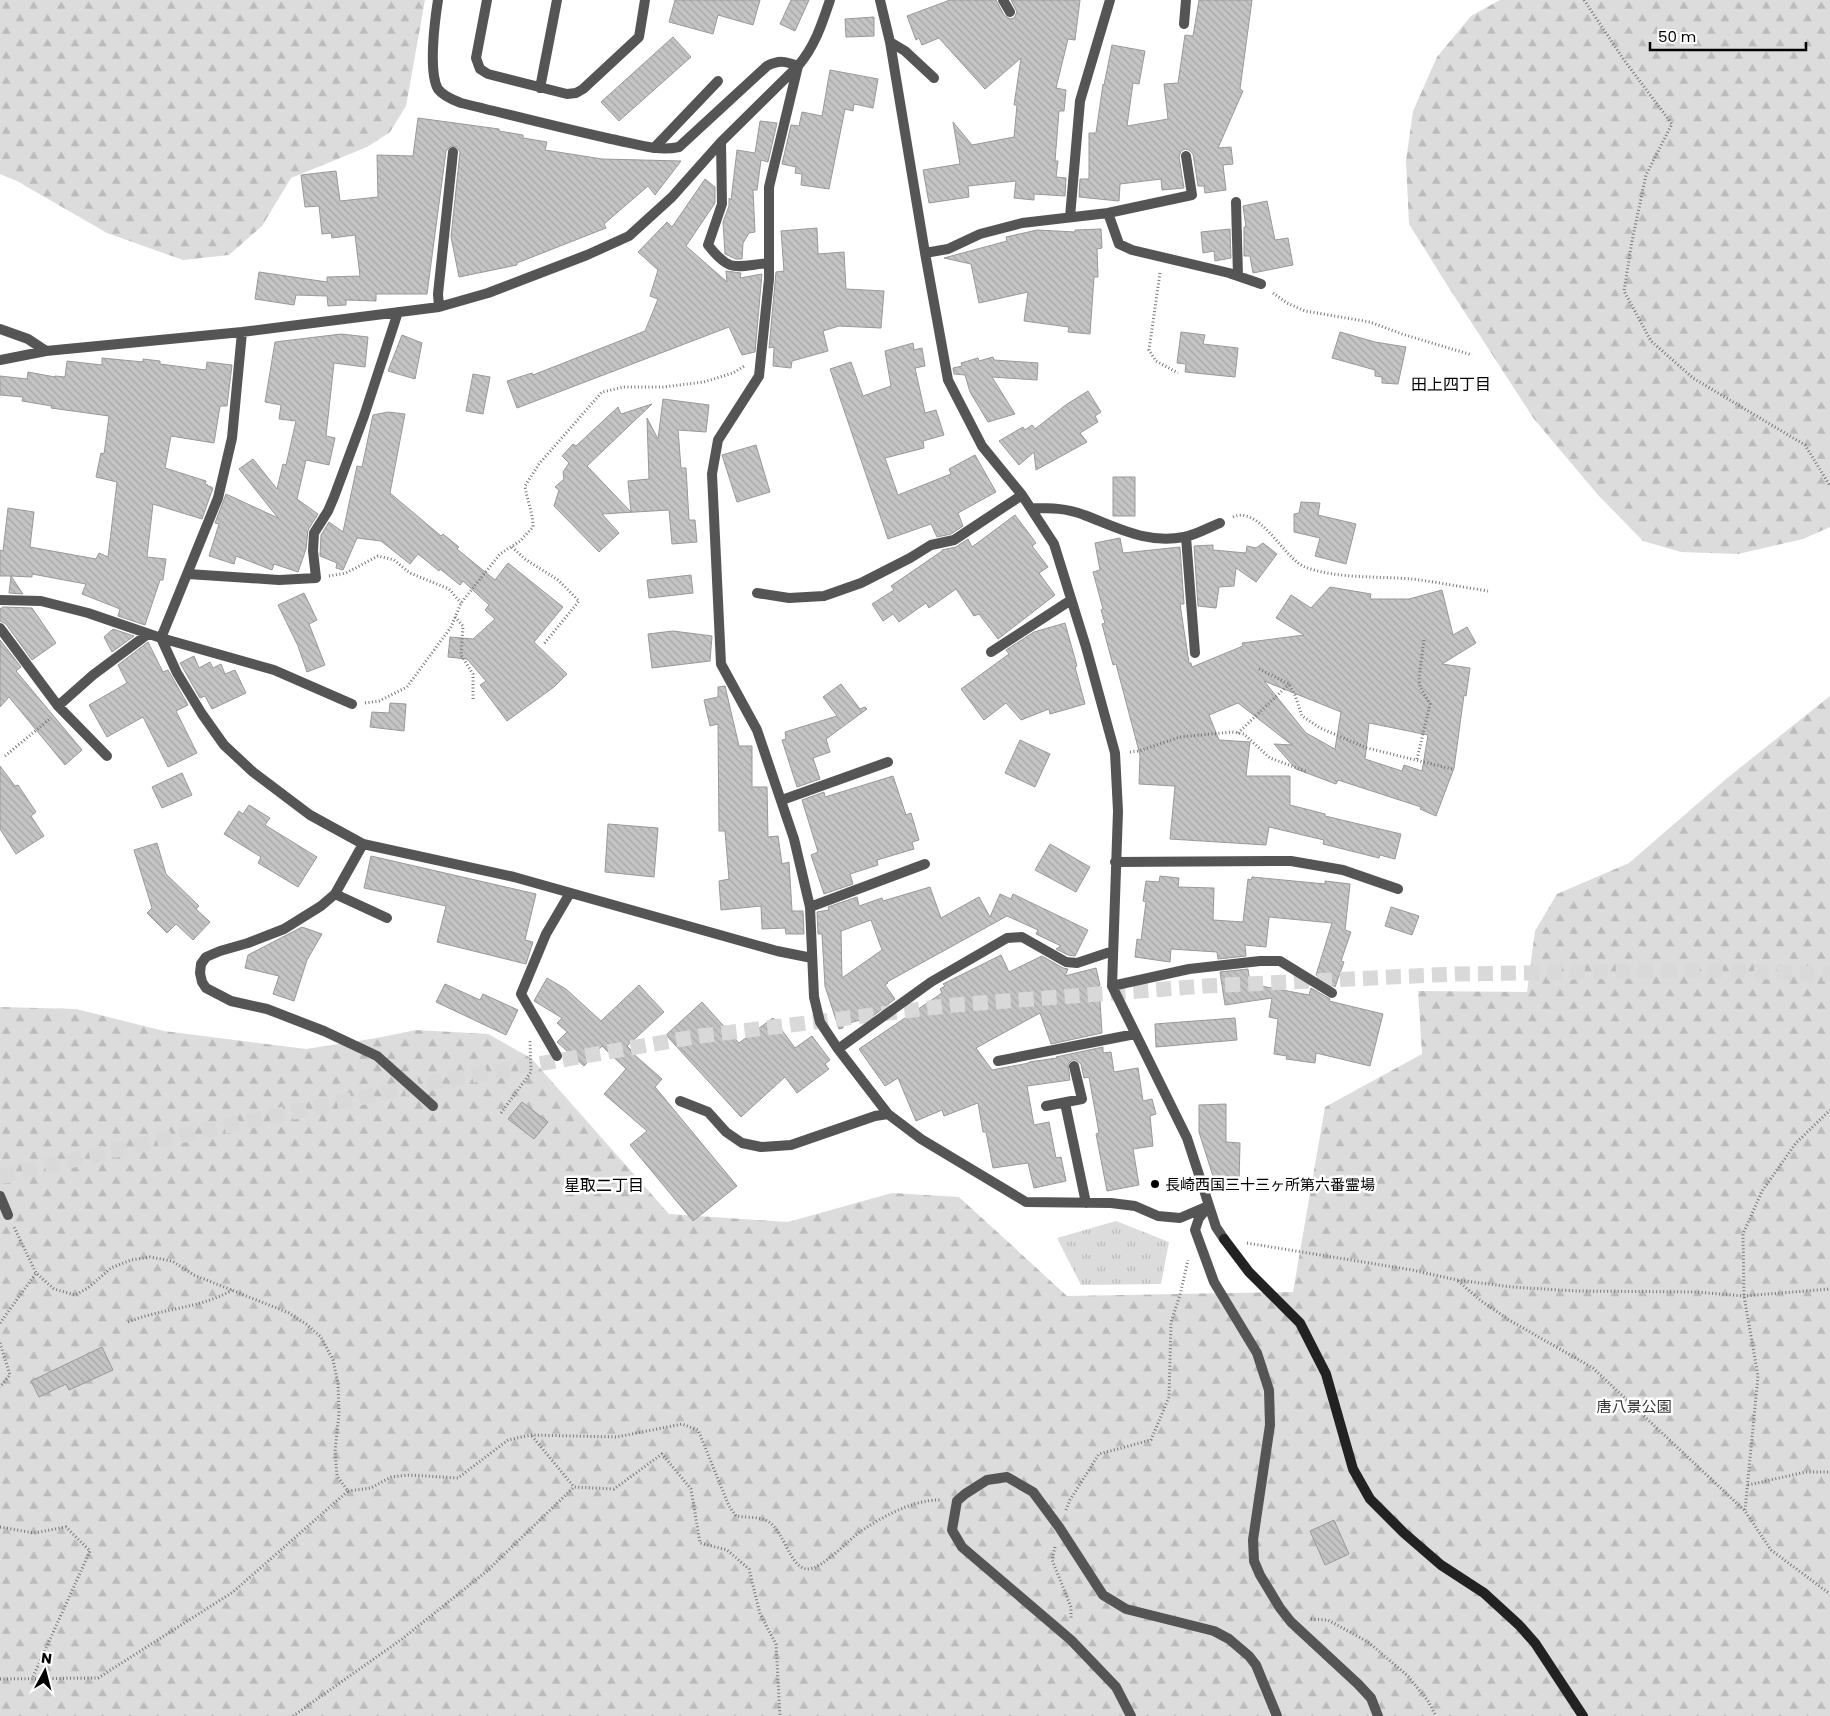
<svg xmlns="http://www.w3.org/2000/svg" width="1830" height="1716" font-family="Poppins,'Noto Sans JP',sans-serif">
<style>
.grass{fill:url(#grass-tufts)}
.forest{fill:url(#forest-firs)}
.building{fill:url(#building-back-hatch);stroke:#999;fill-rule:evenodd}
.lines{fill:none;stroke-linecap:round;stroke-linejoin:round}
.highway-tunnel{stroke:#d9d9d9;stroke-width:15;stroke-dasharray:15 8;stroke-linecap:butt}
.path{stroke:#777;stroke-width:3;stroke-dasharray:1 2.5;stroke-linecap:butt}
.lane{stroke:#555;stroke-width:10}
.street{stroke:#555;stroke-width:10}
.secondary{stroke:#222;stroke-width:10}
.poi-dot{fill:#000;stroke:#fff;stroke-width:2}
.labels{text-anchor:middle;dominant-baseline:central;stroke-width:5;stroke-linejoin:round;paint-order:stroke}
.poi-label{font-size:15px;fill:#000;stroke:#fff;text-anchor:start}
.park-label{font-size:15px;fill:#333;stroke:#fff}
.neighbourhood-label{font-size:16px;fill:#000;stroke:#fff}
</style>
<defs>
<pattern id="grass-tufts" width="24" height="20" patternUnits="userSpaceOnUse" patternTransform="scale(1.25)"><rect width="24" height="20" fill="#dcdcdc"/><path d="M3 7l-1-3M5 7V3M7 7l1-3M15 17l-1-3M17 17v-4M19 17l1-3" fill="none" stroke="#bbb"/></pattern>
<pattern id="forest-firs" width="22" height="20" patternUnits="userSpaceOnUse" patternTransform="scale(1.25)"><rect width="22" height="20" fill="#dcdcdc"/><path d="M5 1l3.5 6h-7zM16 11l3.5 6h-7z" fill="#bbb"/></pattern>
<pattern id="building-back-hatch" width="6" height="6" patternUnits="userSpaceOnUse" patternTransform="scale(1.25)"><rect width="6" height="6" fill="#c4c4c4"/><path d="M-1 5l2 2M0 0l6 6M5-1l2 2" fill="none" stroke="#a7a7a7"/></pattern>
</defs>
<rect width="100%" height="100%" fill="#fff"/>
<!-- grass -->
<path class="grass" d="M1116 1221 1169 1242 1161 1284 1081 1285 1057 1238Z"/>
<!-- forest -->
<path class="forest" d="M0 0H425L406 106 390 132 367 147 291 178 262 226 229 255 183 260 107 233 17 181 0 174Z
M1500 0H1830V527L1803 539 1738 554 1681 552 1643 541 1598 495 1534 419 1449 288 1409 224 1406 161 1413 111 1437 57 1471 16Z
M1830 696V1716H0V1007L76 1009 164 1031 306 1049 377 1038 416 1030 488 1034 531 1058 669 1214 788 1222 892 1193 959 1197 1067 1296 1293 1292 1325 1107 1422 1054 1418 991 1527 992 1535 931 1557 894 1629 863 1726 779Z"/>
<!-- building -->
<path class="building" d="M675 0H760L753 25 718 15 713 34 669 22Z
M791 0H809L795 31 780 24Z
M950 0H996L1004 15 1010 19 1014 18 1017 12 1011 0H1080L1075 40 1068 39 1056 88 1066 90 1064 111H1059L1055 161H1058L1056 177 1066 178 1065 196 1034 194V200L1014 198 1016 181 968 186 969 197 929 203 923 170 960 164 953 122 972 145 1014 137 1017 105H1014L1021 58 985 89 939 38 922 45 919 38 916 40 907 16Z
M1199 0H1252L1240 89 1243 91 1218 148 1231 147 1233 164 1223 165 1226 190 1205 193 1204 186H1198L1193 154 1189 150 1185 149 1181 151 1179 157 1184 188 1162 190 1161 179 1120 184 1119 201 1079 197 1080 179H1089V133H1096L1103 84 1104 85 1112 45 1145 51 1139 84 1133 83 1127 126 1168 119 1164 84 1178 83 1185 35 1193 36Z
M874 17V36L846 37 845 19Z
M673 37 691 57 619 121 601 102Z
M830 70 878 79 873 108 854 104 853 111 845 109 829 189 801 185 802 174 795 173 796 167 782 164 791 125 799 126 802 112 822 116Z
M418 118 499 129V131L523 135V138L547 142 545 150 602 159 681 161 655 195 648 186 604 224 606 228 517 263V265L459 277 451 237 460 152 457 147 451 146 446 151 427 294H376V301L346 300V305L328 306 327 296 296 295 294 305 255 299 259 272 327 282V277L360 276 355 235 332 238 331 233 322 234 319 206 305 207 301 175 336 171 340 201 378 197 377 155 413 156Z
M760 121 777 123 768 162 761 160 757 190H753L755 232 749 233 743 243 742 259H736L725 254 723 222 729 206V198L731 200 737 150 755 153Z
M705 179 715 187V203L686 246 727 282 726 271 741 273 740 278 762 274 755 352 742 355 729 327 517 408 507 381 532 373 533 375 645 331 658 299 650 296 658 270 638 252 667 222 672 227Z
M1267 201 1275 240 1288 238 1293 265 1253 273 1250 256H1244V227H1246L1243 206Z
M817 228 818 254 844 252 846 289 884 291 881 328 839 326 823 331 828 351 792 361 791 368 773 366 774 347 769 348 776 272 784 271 781 231Z
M1101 229 1102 248 1097 249 1098 277H1094L1090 334 1068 332 1069 327 1024 321 1028 292 979 303 971 264 944 258 1007 241 1006 237 1037 230 1075 232V230Z
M1230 229 1231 258 1215 261 1214 251 1203 253 1201 232Z
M1181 332 1205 335 1203 344 1238 348 1235 377 1185 372 1186 364 1177 363Z
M1340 332 1375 342 1406 347 1398 384 1382 383V377L1375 376V370L1332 358Z
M341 334 368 337 365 367 334 363 326 436 335 438 329 465 306 460 297 499 318 514 308 530 306 549 298 572 274 564 272 570 236 556 234 564 209 556 219 524 215 523 226 494 278 518 239 469 253 459 277 489 283 464 286 465 296 421 279 419 281 405 265 402 275 342Z
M402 335 422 343 415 379 388 371Z
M913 343 914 350 922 348 925 366 915 368 925 413 936 410 944 435 923 441 924 448 885 458 898 495 951 474 949 469 975 455 996 492 958 513 963 526 951 534 937 537 931 524 888 539 830 369 851 362 863 396 891 386 885 351Z
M993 357 994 360 1038 363 1037 380 992 377 1015 414 988 422 970 392 965 375 954 374 953 368 962 366 961 363 978 358 979 361Z
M102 358 143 362V359L160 361V364L206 370 207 362 232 365 227 406H220L214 443 171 436 165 468 206 481 205 484 208 485V487L209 486 213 488 202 519 153 504 147 557 166 559 163 580H160L145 625 118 616 120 609 82 594 86 584 32 574V577L11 576 23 594 9 593 11 576H0V550L3 551 8 508 34 512 30 547 96 559 99 553 108 557 117 482 96 477 101 453 104 454 109 416 51 408 52 406 22 401 23 397 0 395V376L27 379 28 372 55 377V376L65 377 67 361 102 365Z
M473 374 490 377 483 414 466 411Z
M1088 391 1101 412 1095 416 1098 422 1080 433 1087 442 1036 470 1034 452 1019 465 999 441 1023 427 1025 430 1032 425 1035 429 1067 404Z
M663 399 709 405 706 432 678 430 681 468H686L689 520H695L697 542 672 544 669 510 602 514 619 533 599 552 554 506 559 490 555 487 564 479 563 472 569 463 562 456 573 444 576 446 618 407 621 414 652 404 587 466 631 512 628 481 649 479 647 418 658 439Z
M388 412 405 414 390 493 441 536 443 534 459 547 457 549 495 580 508 563 563 607 534 642 567 674 554 687 507 721 480 685 486 681 467 659 448 657 450 637 473 639 495 619 485 610 489 605 463 581 460 585 440 569 439 571 418 554 410 564 381 541 357 538 343 570 336 568 337 563 320 556 321 535 329 522 343 532 357 466 362 467 373 415Z
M756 445 770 492 737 502 722 455Z
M1113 477H1135V516H1113Z
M1301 502 1320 503 1318 515 1356 524 1346 564 1315 556 1320 538 1294 532V514L1299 513Z
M1015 515 1036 543 1032 546 1048 567 1039 573 1055 595 998 639 979 614 974 616 956 589 929 608 926 603 899 622 893 614 883 621 872 604 894 590 891 586 942 551V550L956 547 968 539 972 547Z
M1120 538 1123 553 1180 547 1184 604H1180L1189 663H1191L1192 667 1243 646 1242 643 1304 635 1276 618 1291 595 1311 608 1330 587 1371 594 1370 599H1409L1442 590 1453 635 1467 627 1476 643 1442 664 1470 668 1466 696 1464 695 1454 768 1436 816 1420 809 1421 807 1338 780 1336 784 1296 769 1274 744 1292 745 1238 703 1209 715 1219 740 1250 742 1246 776H1290V805L1325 814V816L1401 834 1395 859 1380 855 1379 858 1323 844 1324 840 1269 827 1266 845 1170 839 1175 786 1139 784 1140 755 1116 664 1113 665 1102 624 1105 623 1101 610 1103 609 1093 572 1100 570 1095 543ZM1264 681 1341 712 1335 749 1306 733ZM1369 723 1428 735 1422 771 1404 765 1402 771 1365 759Z
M1263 543 1277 554 1256 582 1236 568 1234 586 1219 587 1216 608 1198 606 1194 546 1213 545V550L1246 553 1247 546 1256 548Z
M691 575 693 593 649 598 647 580Z
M304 593 317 620 309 624 325 665 307 672 298 646 278 605Z
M3 607 32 608 56 643 32 660 6 624 0 621V609Z
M1065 623 1077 666 1075 667 1085 704 1050 714 1049 709 1021 720 1006 703 984 720 961 689 1009 654 1006 650 1034 632Z
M113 629 134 636 112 652 104 637Z
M673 631 712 636 710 661 652 668 648 634Z
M0 640 21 667 16 671 82 750 65 765 9 697 0 707Z
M148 642 163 672 168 670 188 705 176 711 197 753 168 767 143 717 107 737 89 705 127 683 118 665Z
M194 656 199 668 210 662 213 668 221 664 225 674 235 670 246 693 212 709 205 696 200 698 180 663Z
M841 684 860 709 865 707 867 709 826 739 830 752 813 758 820 779 797 787 782 740 786 739 785 732 837 716 823 697Z
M725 686 739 746H752V787H767L768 837 778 836 782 864 789 862 792 911H803L804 934H786L785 928 762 929 761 906 721 910 719 881 729 879 725 831H719L718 724 710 726 704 700 718 697V687Z
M390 703 406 704 404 731 370 727 372 712 389 713Z
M1020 740 1050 754 1035 787 1005 773Z
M0 766 15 786 18 785 36 812 31 816 44 836 16 854 0 829Z
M182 773 192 795 162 808 152 787Z
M893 776 906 815 911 813 919 840 912 842 914 849 877 860 878 865 850 874 853 884 824 894 811 855 818 852 802 800 824 792 825 797Z
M249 805 270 818 265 825 317 857 298 887 258 863 261 857 224 834 239 811 243 814Z
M608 824 658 828 654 877 605 872Z
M157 843 166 874 199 906 196 909 210 922 193 940 176 924 167 933 147 913 152 908 134 850Z
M1050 844 1090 867 1076 892 1035 870Z
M371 856 536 894 525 940 533 942 526 964 437 942 446 906 364 888Z
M1160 876 1179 878 1178 887 1214 888 1213 920 1243 922 1248 879 1251 880 1252 877 1325 884V881L1350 884 1345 930 1351 932 1341 961 1344 962 1335 987 1316 975 1332 923 1269 917 1266 947 1245 945 1246 956 1218 959 1217 952 1171 949 1170 962 1135 957 1137 939 1141 940 1146 902 1143 901 1146 881 1159 882Z
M930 887 941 918 979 897 990 917 1000 894 1011 899 1013 894 1088 930 1075 956 1068 955 1056 949 1061 946 1036 934 1038 930 1007 916 887 982 888 983 885 985 895 999 873 1016 843 1025V1028L839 1029 825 986 822 934H818L817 912 829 910 828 907 857 897 859 906 882 898 883 901ZM871 920 882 950 842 978 841 931Z
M1391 907 1419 916 1412 935 1385 926Z
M302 927 322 934 307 960 294 1001 273 994 279 976 245 968 248 955Z
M1001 955 1009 972 1042 956 1063 968 1068 969 1065 976 1096 968 1100 985H1099L1102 1033 1051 1044 1040 1013 976 1048 992 1070 1029 1063V1062L1057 1058 1056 1057 1103 1047V1053L1111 1052 1114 1072 1138 1068 1143 1101 1152 1099 1156 1114 1150 1116 1153 1146 1133 1149 1139 1185 1107 1191 1096 1134 1099 1133 1089 1077 1084 1078 1081 1064 1076 1060H1072L1068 1064 1070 1080 1027 1086 1034 1125 1049 1122 1056 1158 1061 1157 1066 1181 1034 1188 1028 1163 993 1168 986 1132H983L978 1103 944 1116 942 1110 916 1121 898 1078 885 1086 859 1049 942 993 940 989 945 986 943 984Z
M1248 969 1250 984 1309 995 1311 988 1330 999 1329 1001 1383 1014 1370 1066 1316 1053 1315 1063 1286 1059 1287 1056 1274 1054 1278 1019 1269 1017 1272 998 1225 1005 1220 972Z
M547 978 566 989 601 1021 639 985 664 1012 627 1046 631 1050 630 1051 662 1079 655 1087 737 1186 693 1221 630 1145 647 1131 604 1094 626 1069 602 1046 584 1066 557 1042 567 1032 557 1023 562 1018 534 1001Z
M445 984 480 1000 483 994 518 1010 506 1035 436 1002Z
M702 1002 739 1043 773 1018 795 1048 812 1036 830 1060 825 1064 829 1069 797 1093 785 1077 741 1117 666 1035Z
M1235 1018 1237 1040 1156 1047 1155 1024Z
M522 1102 548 1122 534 1139 508 1119Z
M1226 1104V1142L1240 1143 1239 1184 1218 1192 1199 1132V1105Z
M102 1347 113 1370 69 1390 66 1384 39 1397 31 1381Z
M1334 1520 1349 1554 1325 1565 1310 1531Z"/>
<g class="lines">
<!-- highway-tunnel -->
<path class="highway-tunnel" d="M0 1177 155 1141 446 1080 700 1036 954 1005 1205 986 1455 974 1704 970 1830 974"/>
<!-- path -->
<path class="path" d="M1584 0 1624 60 1672 124 1646 175 1632 241 1624 291 1651 341 1693 378 1805 445 1830 486
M1160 273 1149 350 1156 361 1178 373
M1273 293 1287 303 1305 311 1370 322 1402 334 1472 355
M1233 517C1260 505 1284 559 1305 567 1336 579 1379 576 1412 579 1437 582 1462 587 1488 591
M512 547 525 559 558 580 579 601 543 645
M329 576 346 573 378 556 394 560 410 573 449 589 461 603
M455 617 463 626 461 655 473 674V701
M1259 669 1289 684 1295 695 1302 716 1320 728 1367 748 1452 769
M365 703 379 701 407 687 451 627 461 603 500 554 520 541 533 527C533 512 527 501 525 486L539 464 602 392 624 387H663L704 382 733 373 746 365
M1238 733 1289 684
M1130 752 1139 751 1180 737 1232 732 1244 734 1270 758 1308 772
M5 756 51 718
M1417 759 1430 704 1420 687 1419 678 1424 640
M501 1113 531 1072 530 1041
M1247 1243 1412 1270 1457 1280 1512 1287 1576 1291 1696 1292 1744 1296 1830 1289
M1458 1281 1480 1300 1509 1320 1593 1368 1745 1511 1771 1550 1830 1594
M128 1322C162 1308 200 1309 232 1290
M0 1323 36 1273
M0 1343 10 1375 0 1387
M532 1436 574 1487
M1748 1485 1806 1472H1830
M348 1491 371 1488 391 1477 409 1475 458 1478 508 1440 531 1435 617 1437 682 1424 698 1430 729 1506 736 1516C747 1518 760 1516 769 1522 784 1532 790 1566 806 1569 821 1571 848 1540 861 1531 884 1516 914 1499 942 1500
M1066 1510 1070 1500 1099 1454 1151 1440 1169 1397 1171 1322 1180 1295 1188 1260
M1745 1510 1758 1376 1744 1296 1743 1234 1762 1191 1796 1143 1830 1110
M0 1527 34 1533 66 1527 90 1551 32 1679
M1055 1547 1052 1560 1071 1607V1620
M1311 1619 1328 1620 1368 1642 1408 1676 1428 1701 1436 1716
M0 1679 98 1678 233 1592 348 1491 337 1476 335 1451 339 1414 338 1383 333 1360 321 1337 306 1324 289 1313 194 1275 172 1261 150 1257 131 1260 111 1268 88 1288 75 1295 54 1289 36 1273 14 1227
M293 1716 402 1639 487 1571 574 1487 614 1489 662 1454 691 1489 700 1543 727 1550 749 1569 760 1614 776 1644 780 1716"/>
<!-- lane -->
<path class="lane" d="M487 0 476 58 480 69 488 74 567 94 576 93 583 89 639 37 645 0
M540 88 557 0
M654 148 718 81"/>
<!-- street -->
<path class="street" d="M438 0C435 19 428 72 438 89 443 96 453 100 461 103 511 115 561 128 611 139 633 143 657 152 679 147L767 66C779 60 785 61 798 66
M880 0 890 42 925 253 948 380 982 446 1022 495 1054 544 1086 647 1115 753 1118 811 1112 986 1187 1138 1216 1227 1224 1239
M1003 0 1010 12
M1184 24 1186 0
M890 42 905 51 934 78
M798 66 769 187V279L759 376 718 440 712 474 721 664 757 730 794 839 810 907 814 997 820 1022 838 1049 888 1114 921 1139 1026 1202 1111 1203 1135 1206 1158 1216 1180 1218 1208 1206
M721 142 722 204 708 245C731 274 735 266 769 263
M1236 202 1238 276
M1108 213 1119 244 1132 250 1229 273 1261 284
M1070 217 1080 101 1110 0
M925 253 948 249 980 234 1022 223 1108 213 1192 195 1186 156
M439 307 438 294 453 152
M0 329 28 339 46 351
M242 332 232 438 218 498 161 638 177 673 202 714 224 745 253 772 310 815 363 844 514 877 777 951 812 958
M0 360 46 351 242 332 439 307 488 293 587 255 629 236 672 197 721 142 798 66C815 46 822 24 830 0
M1031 508C1050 508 1067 508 1084 515 1119 528 1146 544 1184 537 1196 535 1209 527 1220 523
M1186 537 1195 653
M188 574 279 580 316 578 313 551 314 533 328 511 334 497 364 416 398 312
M757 593 789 598 824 596 861 583 910 558 931 545 954 540 1022 495
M0 600 41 601 88 613 161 638 274 670 352 704
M0 628 58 706 107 756
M991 652 1071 600
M58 706 93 675 148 634
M782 800 888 762
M363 844 335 894 321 906 284 929 248 943 220 951 206 957 201 964 200 973 202 982 206 988 231 1001 267 1009 324 1031 377 1056 433 1106
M1115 862 1291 861 1343 870 1398 889
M335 894 387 918
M810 907 925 864
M1112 986 1189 969 1260 961H1280L1332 993
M838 1049 931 982 1007 938 1022 937 1066 962 1077 963 1113 951
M557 1056 521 994 546 934 570 893
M998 1061 1135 1034
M680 1101 708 1112 726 1132 742 1143 761 1147 791 1145 875 1116 888 1114
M1065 1103 1086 1203
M1046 1106 1082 1099 1074 1066
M0 1196 8 1215
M1208 1207 1199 1218 1195 1230 1214 1282 1257 1353 1269 1390 1270 1425 1253 1540 1254 1561 1260 1575 1280 1608 1291 1622 1358 1684 1371 1698 1378 1716
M1131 1716 1116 1687 1071 1640 962 1547 952 1530 957 1501 965 1494 987 1480 1007 1477 1033 1492 1059 1527 1103 1595 1126 1609 1214 1631 1229 1639 1249 1656 1256 1665 1277 1716"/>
<!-- secondary -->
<path class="secondary" d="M1224 1239 1249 1272 1300 1323 1326 1374 1353 1469 1370 1499 1404 1533 1441 1565 1484 1593 1519 1625 1535 1643 1583 1716"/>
</g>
<!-- markers -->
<circle class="poi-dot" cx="1155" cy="1184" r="5"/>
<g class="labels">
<!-- poi labels -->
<g class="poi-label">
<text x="1165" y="1184">長崎西国三十三ヶ所第六番霊場</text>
</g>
<!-- park labels -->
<g class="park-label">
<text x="1634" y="1406">唐八景公園</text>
</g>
<!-- neighbourhood labels -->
<g class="neighbourhood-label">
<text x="1451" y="384">田上四丁目</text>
<text x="604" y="1185">星取二丁目</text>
</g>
</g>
<!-- north arrow -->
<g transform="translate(45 1671) rotate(7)" stroke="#ffffff" stroke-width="4" paint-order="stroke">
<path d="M0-4L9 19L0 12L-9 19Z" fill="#000000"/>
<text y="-8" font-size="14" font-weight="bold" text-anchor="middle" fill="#000000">N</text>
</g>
<!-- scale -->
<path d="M1650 42v8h156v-8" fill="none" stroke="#000000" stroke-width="2.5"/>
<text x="1658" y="42" font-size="15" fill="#000000" stroke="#ffffff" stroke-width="4" paint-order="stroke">50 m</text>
</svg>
